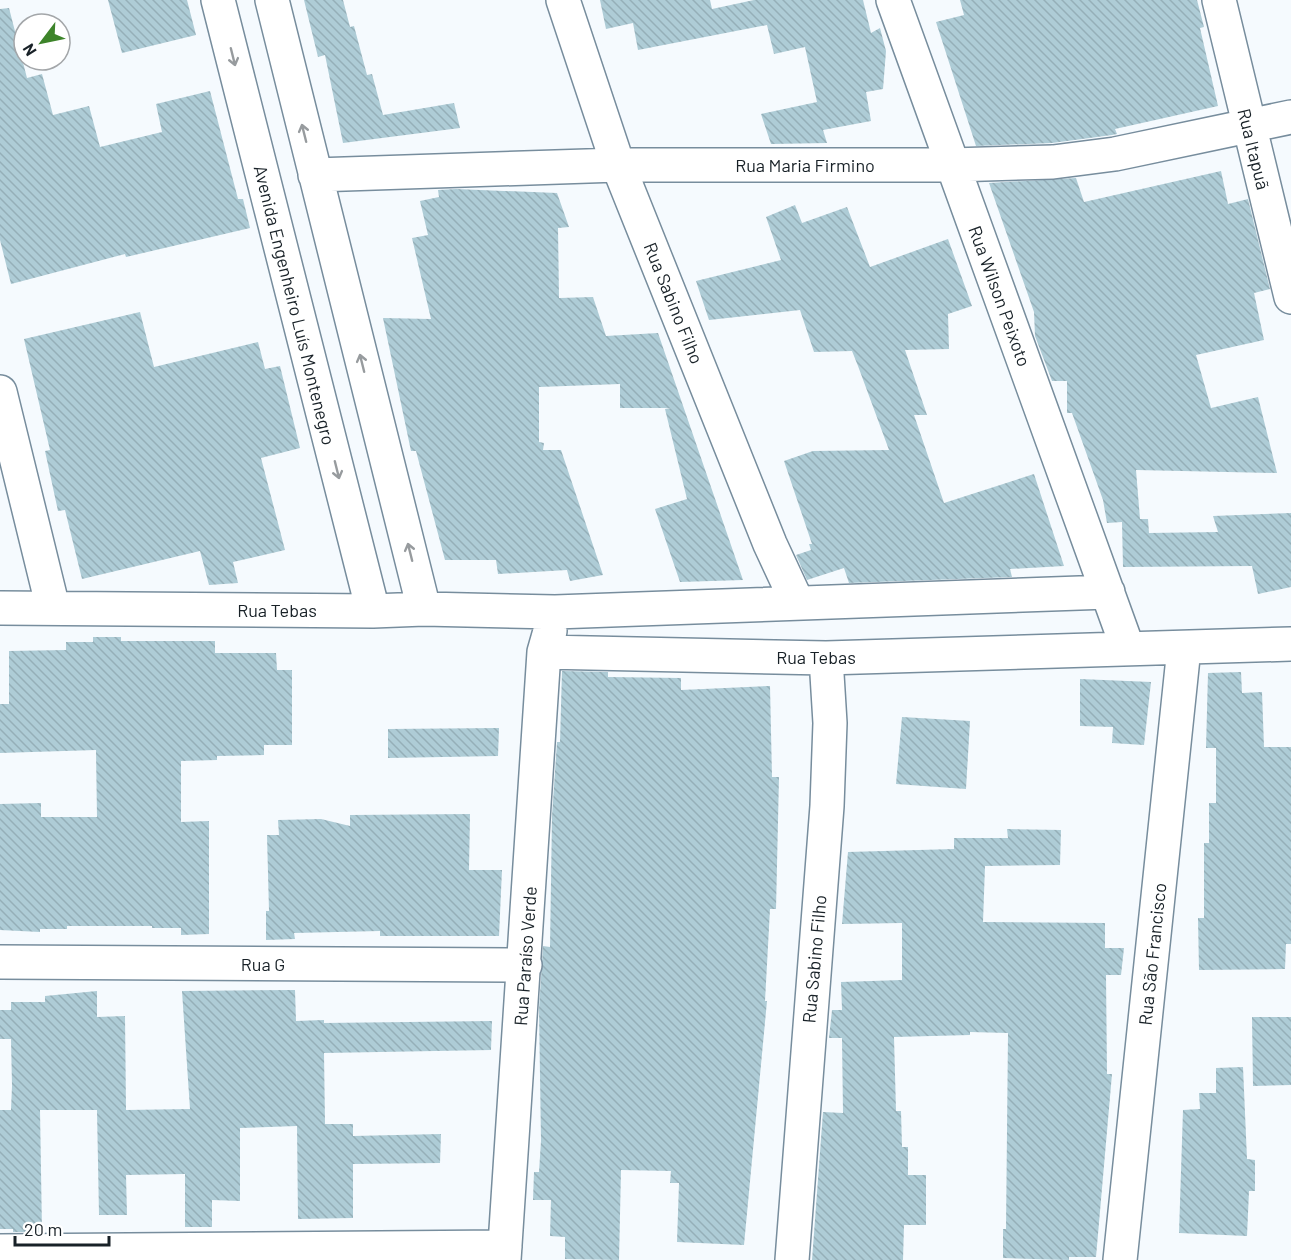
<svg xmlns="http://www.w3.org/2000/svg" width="1291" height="1260" font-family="Barlow,sans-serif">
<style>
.building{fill:url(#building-back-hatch)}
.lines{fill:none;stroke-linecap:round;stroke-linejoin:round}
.minor-casing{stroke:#778d9d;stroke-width:36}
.minor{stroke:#fff;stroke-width:33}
.oneway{stroke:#979b9e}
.labels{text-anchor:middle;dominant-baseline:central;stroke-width:5;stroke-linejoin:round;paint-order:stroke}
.street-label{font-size:18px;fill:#182127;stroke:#fff}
</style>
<defs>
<pattern id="building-back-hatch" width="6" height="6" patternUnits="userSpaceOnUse" patternTransform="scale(1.5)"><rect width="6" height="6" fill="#aeccd6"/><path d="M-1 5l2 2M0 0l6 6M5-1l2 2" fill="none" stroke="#95afb8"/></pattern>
</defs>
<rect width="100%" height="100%" fill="#f5fafe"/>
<!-- building -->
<path class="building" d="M108 0H187L196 35 122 53Z
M304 0H343L350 27 354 26 367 75 372 74 383 115 454 103 460 128 343 143 325 55 318 57Z
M600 0H710L712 9 754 0H863L871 33 880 28 886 51 883 89 866 92 871 121 823 130 827 143 771 144 761 114 817 102 805 47 774 54 767 25 638 50 633 23 606 29Z
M960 0H1197L1204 27 1200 28 1218 106 1115 129 1117 134 1112 135 1052 143 976 146 936 22 964 15Z
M9 8 27 78 42 74 53 115 89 106 100 147 162 132 156 104 210 91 238 199H243L250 228 126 257 125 254 11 284 0 240V9Z
M1221 171 1228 204 1248 199 1270 289 1254 293 1264 340 1196 355 1211 408 1258 397 1277 473 1136 470 1140 519H1148L1149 533 1218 532 1213 516 1291 513V587L1258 594 1252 566 1123 567 1122 522 1107 523 1103 500 1072 413H1067V381H1052L1035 336 1034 312 989 183 1076 178 1084 202Z
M456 189 557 193 569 227 558 228 559 298 593 297 606 336 658 333 743 580 680 582 655 509 687 499 665 409 671 408H620V384L539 387V442L544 443 543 450H561L603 575 570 581 567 570 498 574 496 560H445L416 451H411L383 318 431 319 412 238 428 235 420 201 439 197 438 190Z
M795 205 802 223 847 207 870 267 948 239 972 306 948 314 949 349 905 350 927 415H914L944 503 1034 474 1064 566 1010 569 1012 577 849 583 844 568 807 580 796 555 811 550 809 544H812L784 461 813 451 889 450 858 366 852 351 814 352 800 310 709 320 696 281 781 260 766 217Z
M140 312 154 367 258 342 265 369 280 366 300 448 261 458 285 550 233 562 238 583 209 585 200 551 82 579 65 510 58 511 45 451 50 450 24 339Z
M93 637H121V641H215V653H276L277 670H292V745H264V755L217 756V760L181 761V822L209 821V934L181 935V928H152V926H67V929H40V932L0 930V804L41 803V817H97L96 750 0 753V704H9V651L66 650V642H93Z
M562 671 608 672V677L681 678V690L770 686 772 777H779L776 909H770L765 1001H767L744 1245 677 1242 679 1183H670L671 1171 621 1170 619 1260 565 1259V1237L550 1236 551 1200H533L534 1172H539L541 1141 539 1009 543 946 550 947 552 816 557 742H560Z
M1241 672 1242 693 1262 692 1264 747H1291V944H1286L1285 969 1199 970 1198 918H1204V843H1209V803H1216V748H1206L1208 673Z
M1080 679 1151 682 1144 745 1112 743 1113 727 1080 726Z
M902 717 970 721 966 789 896 784Z
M499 728 498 756 388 758V729Z
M470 814 469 870H502L499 936H380V931L294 933 295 939 266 940V911H269L267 835H279L278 820 321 819 350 826V815Z
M1007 829 1061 830 1060 865 985 866 983 922 1105 923V948H1124L1121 975H1106L1107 1074H1112L1096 1257H1069V1260L1003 1258V1229H1006L1008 1033 970 1032V1035L894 1037 896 1111H901L902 1147H908V1175H926V1225H904L903 1260H812L823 1112 843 1113 842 1038H829L832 1010H842L841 982 902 980V923L842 924 848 852 954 849V838H1008Z
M295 990 296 1021 324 1020V1023L492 1021 491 1050 324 1053 325 1124H353V1136L441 1134 440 1163 353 1164V1218L298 1219 297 1126 240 1128V1201L212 1200V1227H185V1174L126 1175 127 1215H99L97 1110H40L42 1232H13V1229H0V1110H11L12 1086 11 1039H0V1010H11V1002H45V996L97 991V1017L125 1016 126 1110 190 1109 182 991Z
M1252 1017H1291V1085L1253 1086Z
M1243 1067 1247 1159 1255 1160V1191H1249L1247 1236 1179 1233 1183 1110 1200 1109 1199 1093H1216V1068Z"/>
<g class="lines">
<defs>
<path id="minor" d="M218 0 373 611
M272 0 424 609
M563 0 618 165 770 544 797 602
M893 0 1128 649
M1219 0 1291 297
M315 175 618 165H952L1053 162 1115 154 1291 117
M0 392 53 608
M0 608 373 611 424 609 555 612 1108 592
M544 652 826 658 1291 644
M0 962 525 965
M0 1251 505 1247
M504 1260 544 652 550 631
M792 1260 827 806 830 723 826 658
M1120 1260 1184 648"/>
</defs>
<!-- minor casing -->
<use href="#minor" class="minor-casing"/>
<!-- minor -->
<use href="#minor" class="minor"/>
</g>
<!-- one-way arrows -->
<defs><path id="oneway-shaft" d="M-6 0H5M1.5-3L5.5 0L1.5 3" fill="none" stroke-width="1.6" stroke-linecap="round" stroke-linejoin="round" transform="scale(1.5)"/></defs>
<g class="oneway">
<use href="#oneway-shaft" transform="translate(233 57) rotate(76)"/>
<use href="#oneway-shaft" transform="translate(304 133) rotate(-104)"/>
<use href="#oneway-shaft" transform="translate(362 363) rotate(-104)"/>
<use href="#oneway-shaft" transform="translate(337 470) rotate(76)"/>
<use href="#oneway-shaft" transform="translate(410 552) rotate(-104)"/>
</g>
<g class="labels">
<!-- street labels -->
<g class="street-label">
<text transform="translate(1254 149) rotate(76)">Rua Itapuã</text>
<text x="805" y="165">Rua Maria Firmino</text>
<text transform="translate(1000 296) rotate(70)">Rua Wilson Peixoto</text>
<text transform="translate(674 303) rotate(68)">Rua Sabino Filho</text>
<text transform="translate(295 305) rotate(76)">Avenida Engenheiro Luís Montenegro</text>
<text x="277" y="610">Rua Tebas</text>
<text x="816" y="657">Rua Tebas</text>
<text transform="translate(1152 954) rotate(-84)">Rua São Francisco</text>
<text transform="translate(525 956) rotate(-86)">Rua Paraíso Verde</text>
<text transform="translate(814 959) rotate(-85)">Rua Sabino Filho</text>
<text x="263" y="964">Rua G</text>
</g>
</g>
<!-- north arrow -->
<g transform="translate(42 42) rotate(238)"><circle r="28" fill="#ffffff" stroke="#a3a6a9" stroke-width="1.5"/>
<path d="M0-4.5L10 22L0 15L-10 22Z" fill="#3d842a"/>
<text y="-9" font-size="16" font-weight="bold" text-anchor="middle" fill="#182127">N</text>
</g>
<!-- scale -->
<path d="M15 1236v9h94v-9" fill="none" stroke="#182127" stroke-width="3"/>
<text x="24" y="1236" font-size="18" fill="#182127" stroke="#ffffff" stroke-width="4.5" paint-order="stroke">20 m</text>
</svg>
